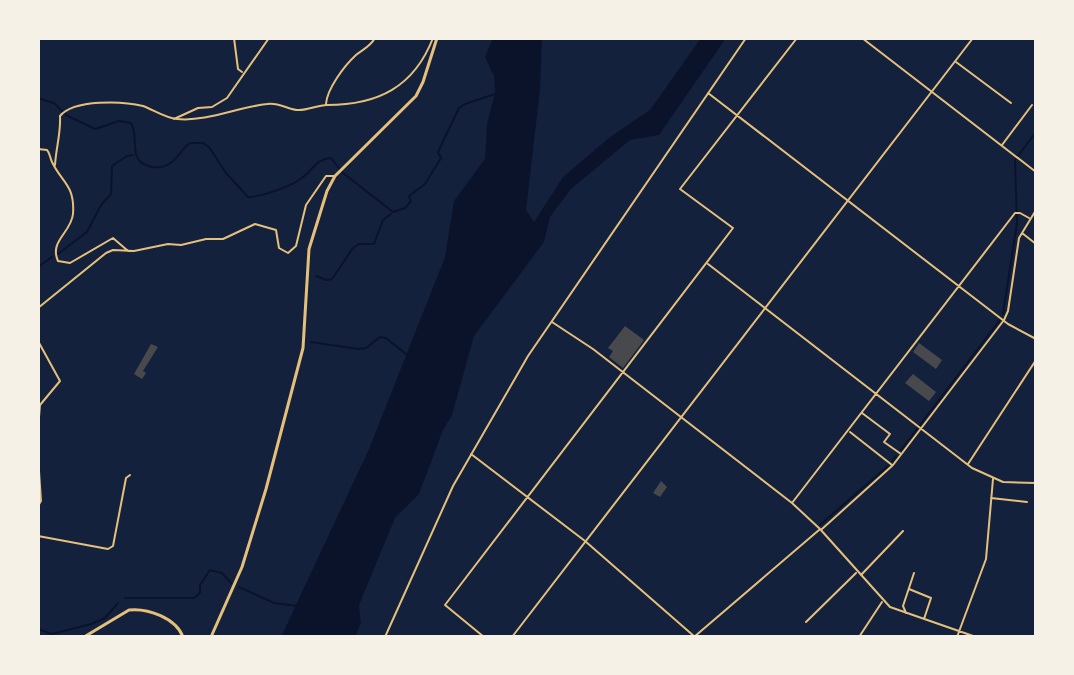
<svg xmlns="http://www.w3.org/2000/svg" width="1074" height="675" font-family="'Roboto Condensed',sans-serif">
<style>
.water{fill:#0b132b}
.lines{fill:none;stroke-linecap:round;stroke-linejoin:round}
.stream{stroke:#0b132b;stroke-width:2}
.building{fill:#48494c}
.minor{stroke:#e5c07b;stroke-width:2}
.tertiary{stroke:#e5c07b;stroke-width:2}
.secondary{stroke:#e5c07b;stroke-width:3}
.primary{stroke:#e5c07b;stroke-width:3}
</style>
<rect width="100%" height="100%" fill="#14213d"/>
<!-- water -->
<path class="water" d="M493 38H542L540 90 526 210 534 222 563 177 610 137 650 110 701 38H726L659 135 630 140 571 189 550 217 544 242 474 336 452 415 443 430 419 494 395 518 359 605 361 623 355 637H281L369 449 445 257 454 201 485 159 487 123 495 94 494 76 485 57Z"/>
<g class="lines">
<!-- stream -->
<path class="stream" d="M38 98 54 103 66 115 95 129 119 121 131 123C140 138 127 159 148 166 154 168 162 168 167 165 177 161 181 149 190 143H203L209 147 226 173 248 197C260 197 289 187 299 180 312 172 315 159 331 158L343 173 393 212 405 208 411 201 409 196 425 184 441 158 438 152 459 108 465 104 495 94
M58 254 87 232 101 205 111 194 112 166 127 156 133 155
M38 267 52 257
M316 276 326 280 332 279 353 248 359 244H374L383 220 391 214
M1003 314 1017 223 1015 160 1036 132
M311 342 358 349 366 348 380 337 386 338 407 355
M901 450 1000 320
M892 461 896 456
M820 525 888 466
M239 587 274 603 298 606
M125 598H194L200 593V585L210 570 222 573 231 583
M38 629 52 634 91 624 105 618 118 603"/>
</g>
<!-- building -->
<path class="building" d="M625 326 644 340 623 368 609 357 613 351 608 348Z
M919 343 942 360 936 369 913 352Z
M151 344 158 347 143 371 146 373 142 379 134 374Z
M913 374 936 392 929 401 905 383Z
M661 481 667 487 660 497 653 493Z"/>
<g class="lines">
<!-- minor -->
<path class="minor" d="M234 38 238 69 242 72
M862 38 1036 172
M956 62 1011 103
M708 93 1008 324 1036 339
M326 104C327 89 344 66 356 55 363 49 370 47 375 38
M174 119 198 108 212 107 227 98 269 38
M1002 145 1032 105
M38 149 47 150C50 153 50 158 52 162 62 183 75 185 73 214 71 233 49 241 58 261L70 263 113 238 128 251
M55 165C56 148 61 133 60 116 74 99 123 101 143 106 154 110 165 118 177 119 207 122 238 107 267 104 279 102 286 109 297 110 307 111 317 105 327 105 378 105 414 87 433 38
M1022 233 1036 244
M708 264 972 468 1003 482 1036 483
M38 308 106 253 113 250 134 251 168 244 181 245 206 239H223L255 224 276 230 279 248 288 253 296 246 306 205 326 176H335
M552 322 593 349 792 503 820 529 890 607 976 637
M38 341 60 381 40 405 38 429
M862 413 890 434 884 442 901 454
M850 432 892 465
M471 454 585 541 695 637
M38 456 41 501 38 506
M968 464 1036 360
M991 498 1027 502
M792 503 1015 213H1020L1029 218
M822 529 893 465 1004 320 1008 311 1019 238 1036 210
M38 536 108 549 113 546 126 478 130 475
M861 575 903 531
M909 589 931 598 924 619
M906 613 903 606 914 573
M806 622 856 573
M385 637 453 486 528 356 746 38
M484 637 445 605 733 228 680 189 797 38
M694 637 819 530
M859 637 882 602
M957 637 986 559 993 479"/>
<!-- tertiary -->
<path class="tertiary" d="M512 637 973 38"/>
<!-- secondary -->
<path class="secondary" d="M211 637 242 567 266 489 303 348 309 249 327 191 335 176 416 96 423 82 437 38"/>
<!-- primary -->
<path class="primary" d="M84 637 129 610C148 608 176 618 183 637"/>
</g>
<!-- border -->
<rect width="1074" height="675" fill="none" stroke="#f6f1e7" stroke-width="80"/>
</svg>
